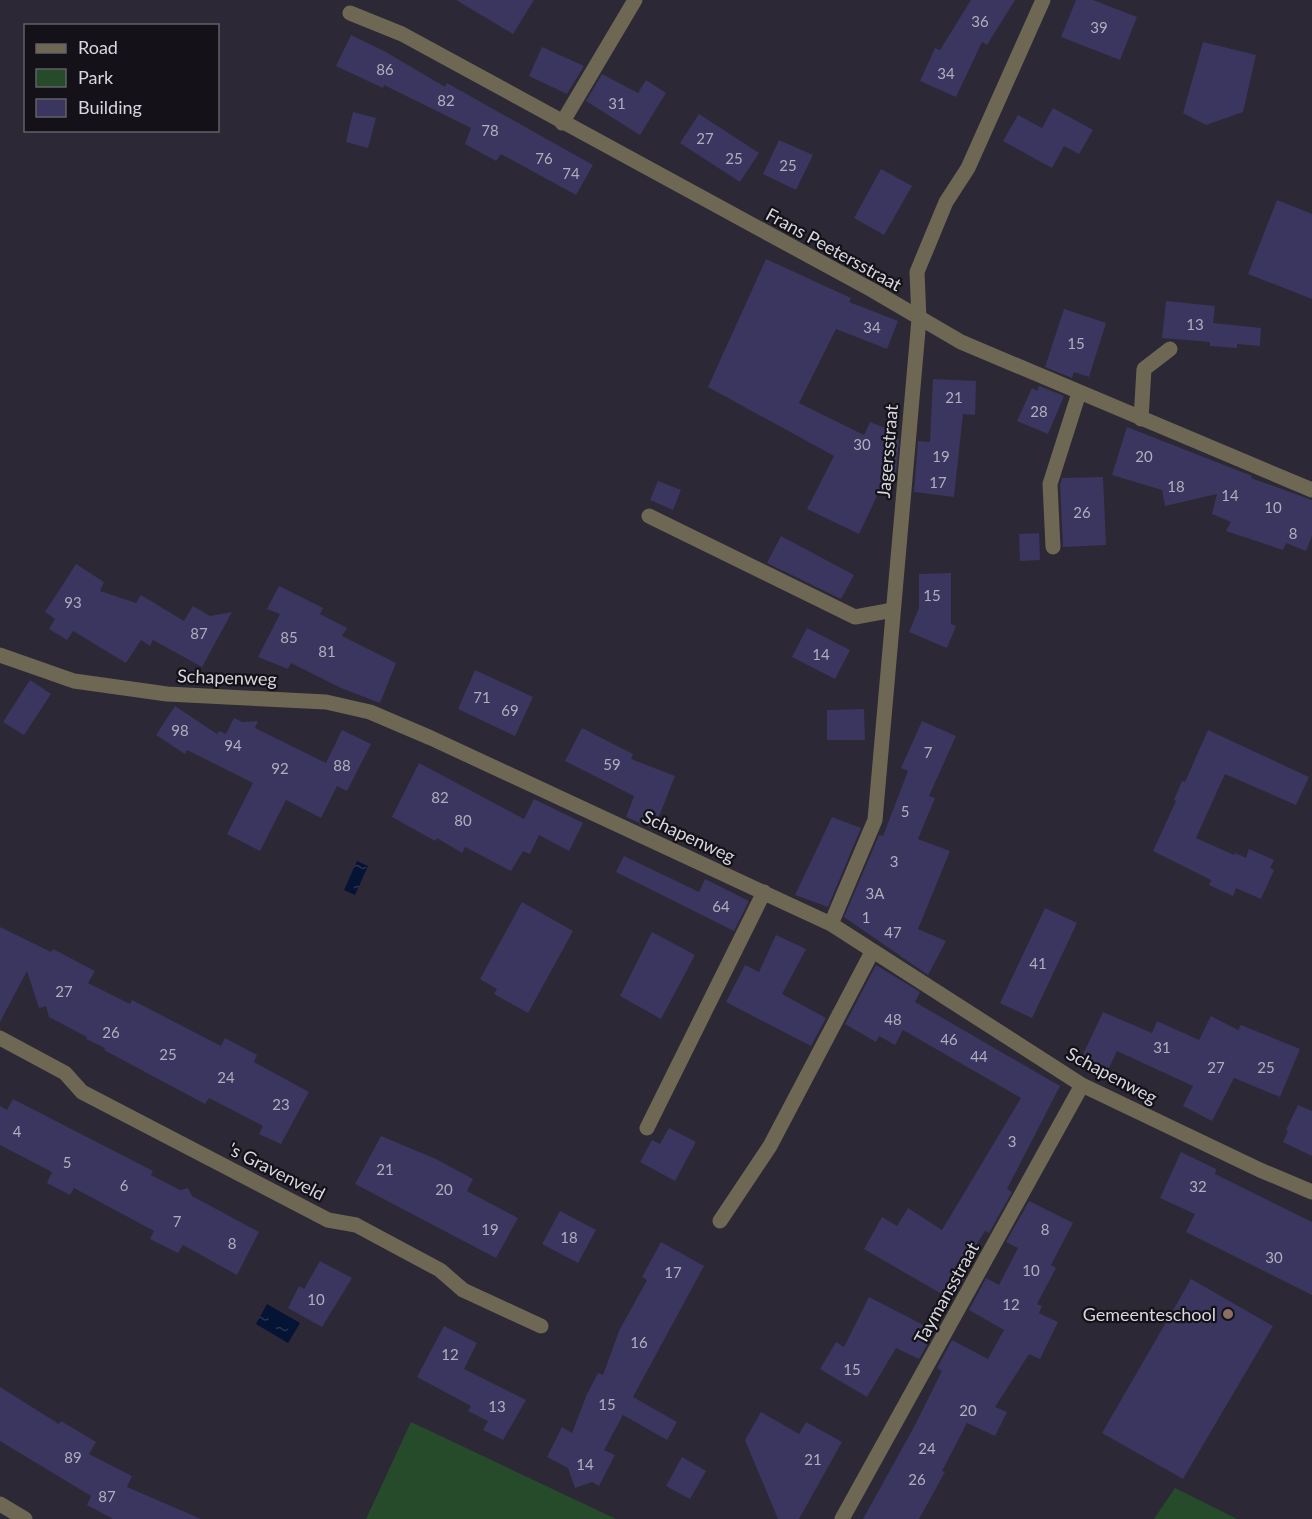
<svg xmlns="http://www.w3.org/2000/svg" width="1312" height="1519" font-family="Lato,sans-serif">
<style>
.green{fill:#264b2b}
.water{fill:url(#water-ripples)}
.building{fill:#3a365f}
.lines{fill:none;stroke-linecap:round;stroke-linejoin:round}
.minor{stroke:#6e6753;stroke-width:15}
.education-dot{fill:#8d6e63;stroke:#141218;stroke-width:2}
.labels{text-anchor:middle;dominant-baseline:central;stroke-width:4.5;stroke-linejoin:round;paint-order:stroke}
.number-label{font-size:15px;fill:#b0aebe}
.street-label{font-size:18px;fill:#d8d6de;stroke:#141218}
.poi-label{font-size:18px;fill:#d8d6de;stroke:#141218;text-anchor:end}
</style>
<defs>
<pattern id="water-ripples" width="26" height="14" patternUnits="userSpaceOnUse" patternTransform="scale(1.5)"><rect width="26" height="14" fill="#051334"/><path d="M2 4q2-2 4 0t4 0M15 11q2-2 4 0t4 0" fill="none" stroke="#293551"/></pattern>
</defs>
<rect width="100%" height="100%" fill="#2c2835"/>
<!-- green -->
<path class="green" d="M411 1422 616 1519H366Z
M1175 1488 1237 1519H1154Z"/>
<!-- water -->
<path class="water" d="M357 861 368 866 355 895 344 890Z
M267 1304 300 1323 288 1343 256 1324Z"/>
<!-- building -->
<path class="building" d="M456 0H534L513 34Z
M971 0H1015L987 45 982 42 956 97 920 81 935 48 940 50Z
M1076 0H1093L1137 17 1120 60 1061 37Z
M351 35 386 52 445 87 447 83 593 165 576 195 501 154 496 161 465 144 471 128 384 85 383 88 336 66Z
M1203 42 1256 55 1243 112 1206 125 1183 113Z
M542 47 584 66 567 94 529 76Z
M602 74 638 93 646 80 666 93 640 135 586 101Z
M1053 108 1093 130 1079 154 1064 146 1052 168 1003 141 1018 115 1042 128Z
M353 112 376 118 368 148 346 142Z
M699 114 759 153 740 182 680 143Z
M779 140 813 155 796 190 763 174Z
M881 169 912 186 884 235 854 218Z
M1277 200 1312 214V299L1248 274Z
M766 259 851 298 849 302 898 321 887 349 836 329 799 403 864 435 870 422 891 430 890 438 899 439 895 484 885 479 859 534 807 509 834 456 708 387Z
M1166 301 1215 306 1213 323 1261 328 1260 346 1237 344V348L1210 346V342L1162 338Z
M1064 309 1106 323 1089 377 1074 372 1072 378 1045 367Z
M933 379 976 381 975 415 963 414 954 497 914 492 918 441 930 442Z
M1039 386 1064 396 1048 434 1017 421 1032 388 1037 391Z
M1127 427 1252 476 1251 478 1312 500V536L1306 551 1286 543 1283 550 1226 531 1231 522 1212 514 1217 494 1165 506 1162 490 1112 475Z
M1103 477 1106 545 1063 547 1060 485 1062 478Z
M658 481 681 490 673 510 650 500Z
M1039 533 1040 560 1020 561 1019 534Z
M781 536 854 575 841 599 767 563Z
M76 564 104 582 100 591 136 603 141 595 184 621 193 606 210 616 232 612 202 667 153 640 150 646 141 640 126 663 73 631 67 640 49 629 55 619 45 612Z
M951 573V624L956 626 947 648 909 632 919 608V574Z
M279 586 323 608 320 614 347 628 342 636 396 663 380 703 341 688 291 663 288 669 258 657 280 614 267 609Z
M807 628 850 650 835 679 792 657Z
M475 670 533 697 515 736 458 709Z
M30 680 51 694 24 735 3 722Z
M175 706 217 734 219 731 226 734 234 718 242 722 258 721 255 728 326 763 342 730 371 744 347 791 337 786 321 818 286 800 260 851 227 834 253 783 187 750 185 754 156 735Z
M864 709 865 740H827V710Z
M922 721 956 736 929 796 935 798 918 839 950 851 918 929 946 941 928 975 844 917 879 835 883 836 908 771 901 768Z
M582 728 633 754 631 759 675 776 654 829 626 817 634 796 565 761Z
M1208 730 1309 777 1296 805 1225 774 1196 838 1234 855 1235 853 1246 858 1249 849 1274 860 1270 868 1274 870 1261 899 1236 888 1233 896 1209 885 1211 880 1153 851 1176 801 1174 800 1182 781 1185 782Z
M419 763 524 819 534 799 583 823 569 851 539 835 530 854 523 851 511 871 465 847 462 853 437 838 435 841 392 817Z
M832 817 861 828 828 907 795 895Z
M624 856 699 892 705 879 749 901 734 931 616 872Z
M522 902 573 931 528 1013 494 994 497 989 480 979Z
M1045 908 1077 923 1032 1018 1000 1003Z
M0 927 51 952 53 949 95 971 88 983 130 1004 132 1000 221 1046 225 1038 257 1055 254 1062 309 1092 281 1144 259 1134 263 1126 209 1098 205 1104 104 1050 105 1048 86 1039 87 1037 49 1017 46 1006 39 1008 27 971 0 1022Z
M652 932 695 955 661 1019 620 996Z
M776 935 806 949 782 994 826 1018 811 1046 726 1002 745 965 759 972Z
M876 965 920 992 915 1002 1060 1086 1007 1189 1012 1192 989 1233 985 1231 963 1266 969 1269 952 1300 864 1249 882 1217 897 1226 908 1208 942 1230 1021 1098 903 1030 895 1045 879 1036 876 1042 845 1024Z
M1103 1012 1152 1033 1157 1021 1199 1040 1211 1016 1238 1030 1241 1025 1300 1049 1280 1097 1234 1078 1212 1121 1183 1106 1193 1086 1117 1051 1104 1079 1077 1067Z
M13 1099 153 1171 151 1175 180 1190 188 1188 192 1196 259 1232 237 1275 183 1245 178 1253 150 1239 154 1231 74 1188 70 1195 47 1183 52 1172 0 1145V1106L7 1110Z
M1298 1105 1312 1111V1156L1283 1142 1288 1131 1286 1130Z
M669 1128 696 1142 675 1181 640 1162 652 1140 660 1144Z
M381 1136 436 1159 473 1179 467 1191 518 1218 496 1258 355 1184Z
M1181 1152 1216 1169 1215 1174 1312 1222V1295L1186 1232 1195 1214 1160 1198Z
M1029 1201 1073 1223 1051 1265 1056 1268 1037 1304 1042 1306 1039 1313 1058 1322 1040 1359 1029 1354 995 1407 1007 1412 995 1436 967 1423 942 1471 945 1472 919 1519H863L914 1427 942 1371 937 1368 952 1340 988 1359 1004 1330 969 1310 986 1278 999 1285 1018 1248 1006 1242Z
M560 1211 596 1230 578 1263 542 1244Z
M661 1242 704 1266 633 1397 677 1422 667 1440 623 1415 604 1450 615 1455 599 1486 592 1482 575 1488 568 1468 547 1457 562 1427 572 1433 587 1394 598 1373 603 1375 619 1331 647 1280 642 1277Z
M320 1261 352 1278 322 1327 288 1308 299 1286 304 1289Z
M1191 1279 1273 1326 1183 1479 1102 1433Z
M869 1297 935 1331 919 1359 896 1348 867 1397 820 1369 836 1342 844 1347Z
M444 1326 477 1343 464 1369 526 1400 503 1440 483 1430 488 1421 468 1411 471 1406 417 1377Z
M0 1387 59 1424 61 1421 96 1442 89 1454 132 1476 127 1487 201 1519H113L87 1505 91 1496 0 1441Z
M761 1412 799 1434 806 1422 842 1442 799 1519H778L745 1440Z
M682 1457 706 1471 690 1499 666 1486Z"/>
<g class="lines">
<!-- minor -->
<path class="minor" d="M350 13 402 34 872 290 961 342 1312 490
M562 123 635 0
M1141 419 1144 369 1170 349
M649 516 855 617 893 610
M1053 547 1050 484 1079 393
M0 655 74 681 167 694 326 702 370 712 431 738 831 924 1082 1085 1260 1170 1312 1192
M831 924 875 820 919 319 917 272 946 202 968 168 1043 0
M0 1038 65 1073 82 1092 328 1220 356 1225 440 1270 463 1290 541 1326
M647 1128 764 892
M720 1221 770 1146 872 952
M0 1504 25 1519
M842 1519 1082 1085"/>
</g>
<!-- markers -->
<circle class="education-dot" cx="1228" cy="1314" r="6"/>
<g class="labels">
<!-- number labels -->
<g class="number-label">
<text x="980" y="21">36</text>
<text x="1099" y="27">39</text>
<text x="385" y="69">86</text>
<text x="946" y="73">34</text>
<text x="446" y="100">82</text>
<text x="617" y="103">31</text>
<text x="490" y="130">78</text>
<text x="705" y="138">27</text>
<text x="544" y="158">76</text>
<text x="734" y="158">25</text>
<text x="788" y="165">25</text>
<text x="571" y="173">74</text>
<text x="1195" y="324">13</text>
<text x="872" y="327">34</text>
<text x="1076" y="343">15</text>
<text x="954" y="397">21</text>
<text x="1039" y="411">28</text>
<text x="862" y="444">30</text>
<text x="941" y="456">19</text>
<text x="1144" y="456">20</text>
<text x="938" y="482">17</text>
<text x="1176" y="486">18</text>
<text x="1230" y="495">14</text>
<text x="1273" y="507">10</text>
<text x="1082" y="512">26</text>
<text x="1293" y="533">8</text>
<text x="932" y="595">15</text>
<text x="73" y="602">93</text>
<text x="199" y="633">87</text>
<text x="289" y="637">85</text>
<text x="327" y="651">81</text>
<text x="821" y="654">14</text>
<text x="482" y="697">71</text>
<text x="510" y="710">69</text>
<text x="180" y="730">98</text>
<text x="233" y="745">94</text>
<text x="928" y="752">7</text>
<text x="612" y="764">59</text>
<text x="342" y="765">88</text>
<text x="280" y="768">92</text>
<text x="440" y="797">82</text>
<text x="905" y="811">5</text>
<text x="463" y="820">80</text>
<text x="894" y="861">3</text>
<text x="875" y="893">3A</text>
<text x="721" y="906">64</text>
<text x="866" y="917">1</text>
<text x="893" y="932">47</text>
<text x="1038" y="963">41</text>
<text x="64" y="991">27</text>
<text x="893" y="1019">48</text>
<text x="111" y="1032">26</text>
<text x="949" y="1039">46</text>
<text x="1162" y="1047">31</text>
<text x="168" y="1054">25</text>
<text x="979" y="1056">44</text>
<text x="1216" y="1067">27</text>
<text x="1266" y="1067">25</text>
<text x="226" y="1077">24</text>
<text x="281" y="1104">23</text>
<text x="17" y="1131">4</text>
<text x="1012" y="1141">3</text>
<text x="67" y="1162">5</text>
<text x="385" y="1169">21</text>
<text x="124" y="1185">6</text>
<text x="1198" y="1186">32</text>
<text x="444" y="1189">20</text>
<text x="177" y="1221">7</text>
<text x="490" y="1229">19</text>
<text x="1045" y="1229">8</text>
<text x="569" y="1237">18</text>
<text x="232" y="1243">8</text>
<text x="1274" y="1257">30</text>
<text x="1031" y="1270">10</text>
<text x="673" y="1272">17</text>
<text x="316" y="1299">10</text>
<text x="1011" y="1304">12</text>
<text x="639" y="1342">16</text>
<text x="450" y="1354">12</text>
<text x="852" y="1369">15</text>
<text x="607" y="1404">15</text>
<text x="497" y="1406">13</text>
<text x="968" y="1410">20</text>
<text x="927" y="1448">24</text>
<text x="73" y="1457">89</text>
<text x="813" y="1459">21</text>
<text x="585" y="1464">14</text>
<text x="917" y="1479">26</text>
<text x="107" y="1496">87</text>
</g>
<!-- street labels -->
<g class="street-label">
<text transform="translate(834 249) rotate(29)">Frans Peetersstraat</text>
<text transform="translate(887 451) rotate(-85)">Jagersstraat</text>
<text transform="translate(227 677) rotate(2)">Schapenweg</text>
<text transform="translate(689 836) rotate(25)">Schapenweg</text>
<text transform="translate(1112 1075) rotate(28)">Schapenweg</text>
<text transform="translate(277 1171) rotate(27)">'s Gravenveld</text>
<text transform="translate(946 1293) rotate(-61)">Taymansstraat</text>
</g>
<!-- poi labels -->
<g class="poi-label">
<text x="1216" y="1314">Gemeenteschool</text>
</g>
</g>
<!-- legend -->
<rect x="24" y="24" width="195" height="108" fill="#141218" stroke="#626067" stroke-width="1.5"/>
<rect x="36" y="44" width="30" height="9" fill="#6e6753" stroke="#626067" stroke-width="1.5"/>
<text x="78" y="54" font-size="18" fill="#d8d6de">Road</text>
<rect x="36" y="69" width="30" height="18" fill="#264b2b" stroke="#626067" stroke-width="1.5"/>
<text x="78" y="84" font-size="18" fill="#d8d6de">Park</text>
<rect x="36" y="99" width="30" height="18" fill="#3a365f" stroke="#626067" stroke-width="1.5"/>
<text x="78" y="114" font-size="18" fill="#d8d6de">Building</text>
</svg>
